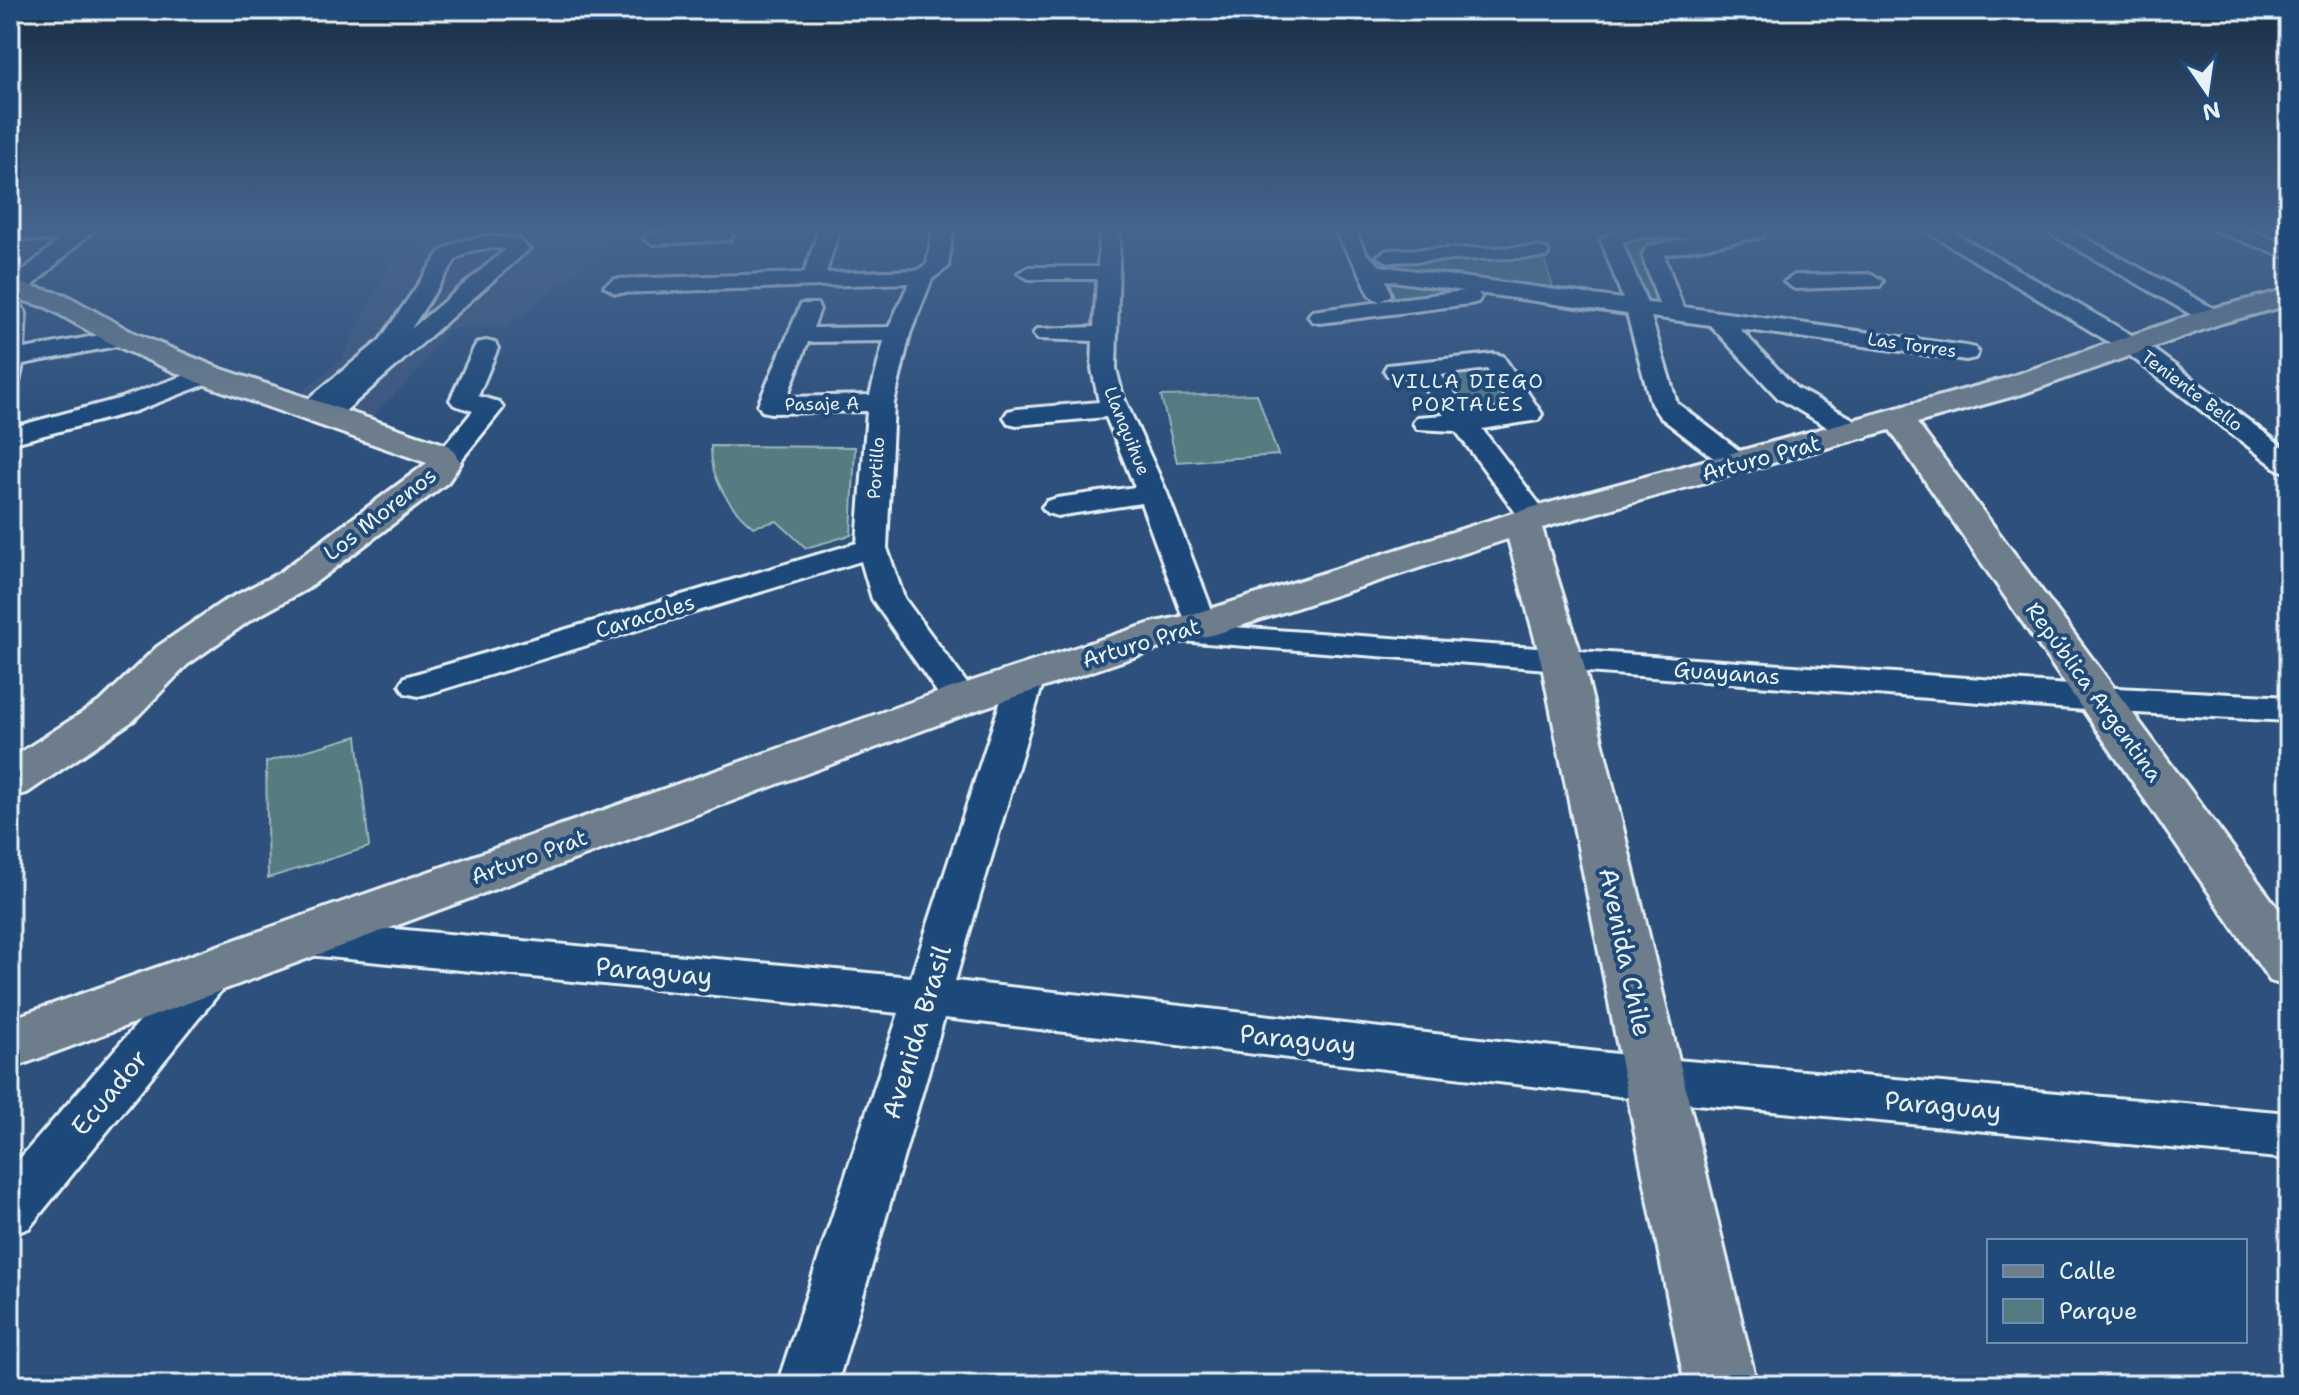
<svg xmlns="http://www.w3.org/2000/svg" width="2299" height="1395" font-family="'Shantell Sans',sans-serif">
<style>
.built{fill:#3e597f}
.green{fill:#547b81;stroke:#9eb6bc;stroke-width:2}
.lines{fill:none;stroke-linecap:round;stroke-linejoin:round}
.minor-casing{stroke:#e8f1f8;stroke-width:6}
.major-casing{stroke:#e8f1f8;stroke-width:6}
.minor{fill:#1f4a7a;fill-rule:evenodd}
.major{fill:#6d7d8c;fill-rule:evenodd}
.labels{text-anchor:middle;dominant-baseline:central;stroke-width:8;stroke-linejoin:round;paint-order:stroke}
.far-street-label{font-size:18px;fill:#e8f1f8;stroke:#1f4a7a}
.far-neighbourhood-label{font-size:20px;letter-spacing:2px;fill:#e8f1f8;stroke:#1f4a7a}
.street-label{font-size:22px;fill:#e8f1f8;stroke:#1f4a7a}
.near-street-label{font-size:26px;fill:#e8f1f8;stroke:#1f4a7a}
</style>
<rect width="100%" height="100%" fill="#2d517c"/>
<filter id="ink" filterUnits="userSpaceOnUse"><feTurbulence type="fractalNoise" baseFrequency=".0125" numOctaves="2"/><feDisplacementMap in="SourceGraphic" scale="16" xChannelSelector="R" yChannelSelector="G"/><feConvolveMatrix kernelMatrix="1 2 1 2 8 2 1 2 1" color-interpolation-filters="sRGB"/></filter>
<g filter="url(#ink)">
<!-- built -->
<path class="built" d="M432 236 619 238 506 328 448 329 416 373 373 416 302 392 341 360 389 264Z"/>
<!-- green -->
<path class="green" d="M1739 234 1649 243 1642 248 1665 307 1643 306 1619 241 1643 235Z
M1543 256 1553 287 1383 269 1376 258Z
M1379 277 1489 291 1394 304Z
M1492 365 1519 411 1473 414 1440 371Z
M1257 394 1278 455 1177 462 1161 396Z
M711 446 855 447 851 535 806 548 777 521 753 527C728 506 710 478 711 446Z
M357 736 369 847 268 878 266 762Z"/>
<g class="lines">
<defs>
<path id="minor" d="M10 227H97L23 294H10V282L58 241 10 239Z
M820 227H840L826 273 918 270 927 264 932 234 937 227H957L952 234 948 267 932 279 910 334 894 403 887 548 904 598 979 700 974 708 961 712 948 708 872 599 861 561 431 693 418 696 405 693 400 685 405 677 857 543 867 411 771 413 762 411 758 405 801 304H817L820 309 813 328 889 327 909 283 615 293 604 286 615 279 804 273ZM884 341 870 395 787 397 808 342Z
M1100 227H1120L1116 369 1123 396 1167 493 1218 626 2098 687 2289 697V721L2098 711 1154 639 1149 632 1154 625 1185 623 1141 503 1057 516 1047 513 1042 507 1047 501 1057 498 1135 487 1106 417 1017 425 1008 423 1004 417 1008 411 1017 409 1099 402 1092 369 1093 341 1037 339 1033 334 1037 329 1094 327 1097 279H1029L1018 273 1029 267H1098Z
M1333 227H1353L1366 253 1380 266 1623 299 1601 240 1615 229 1757 227 1765 233 1762 237 1664 255 1683 307 1966 346 1975 348 1978 353 1975 358 1966 360 1740 329 1796 388 1866 426 1870 432 1866 438H1846L1778 398 1710 325 1651 317 1677 403 1749 458 1753 464 1749 470 1739 472 1729 470 1660 417 1651 404 1627 314 1478 293 1481 297 1478 302 1470 304 1320 323 1312 321 1308 316 1312 311 1380 302 1369 295C1362 270 1344 251 1333 227ZM1643 237 1690 238 1648 246 1642 255 1659 304 1647 303 1622 242ZM1386 280 1464 291 1381 301 1391 295Z
M1919 227H1944L2142 341 2289 451V472L2279 470 2124 351Z
M2039 227H2065L2220 312 2224 317 2220 322H2204Z
M2212 227H2242L2289 245V258L2215 231Z
M723 230 730 232 733 236 730 240 653 244 643 238 653 232Z
M487 236 518 239 529 249 334 421 325 423 301 417 297 411 301 405 380 340 441 251 457 242ZM487 248 506 249 411 329 456 259 470 251Z
M1539 247 1546 249 1549 253 1546 257 1388 262 1377 256 1388 250Z
M1872 274 1883 281 1880 286 1795 289 1784 282 1795 275Z
M15 306 23 308 26 313 24 349 122 331 130 333 134 338 130 343 122 345 23 364 19 382 10 385V307Z
M486 341 495 343 498 348 478 396 499 402 503 408 454 469 444 471 434 469 430 463 473 411 454 405 450 400 474 348 477 343Z
M1494 354 1503 356 1542 414 1538 420 1482 429 1550 518 1546 524 1535 527 1524 524 1456 431 1417 429 1413 423 1417 417 1444 415 1417 377 1387 375 1384 370 1387 365ZM1487 369 1512 408 1471 414 1441 375Z
M208 367 217 370 221 375 217 380 136 411 10 444V428L118 399Z
M1026 668 1039 671 1044 679 955 981 1653 1058 2289 1113V1159L1653 1100 944 1018 837 1385H777L899 1013 308 955 292 950 286 938 292 926 308 921 911 977 1008 679 1013 671Z
M208 956 224 961 231 974 224 987 29 1228 10 1235V1170L192 961Z"/>
<path id="major" d="M10 281 66 295 132 332 219 368 450 446 461 463 448 482 307 589 249 621 187 665 134 720 27 793 10 797V759L102 700 157 647 221 603 279 573 427 463 197 382 112 344 46 307 10 297Z
M2289 289V305L2222 323 2025 393 1917 423 2289 923V987L2270 981 1890 430 1542 528 1583 661 1757 1385H1685L1541 661 1508 539 1216 634 1175 643 977 710 10 1069V1019L945 690 1151 623 1194 614 1509 514 2003 379 2202 311Z"/>
</defs>
<!-- minor casing -->
<use href="#minor" class="minor-casing"/>
<!-- major casing -->
<use href="#major" class="major-casing"/>
<!-- minor -->
<use href="#minor" class="minor"/>
<!-- major -->
<use href="#major" class="major"/>
</g>
</g>
<!-- sky -->
<linearGradient id="sky" x2="0" y2="1"><stop stop-color="#192d44"/><stop offset="0.54" stop-color="#46658e"/><stop offset="1" stop-color="#46658e" stop-opacity="0"/></linearGradient>
<rect width="2299" height="423" fill="url(#sky)"/>
<g class="labels">
<!-- far-street labels -->
<g class="far-street-label">
<text transform="translate(1912 345) rotate(8)">Las Torres</text>
<text transform="translate(2192 391) rotate(37)">Teniente Bello</text>
<text transform="translate(822 404) rotate(-1)">Pasaje A</text>
<text transform="translate(1127 431) rotate(68)">Llanquihue</text>
<text transform="translate(876 468) rotate(-86)">Portillo</text>
</g>
<!-- far-neighbourhood labels -->
<g class="far-neighbourhood-label">
<text x="1468" y="381">VILLA DIEGO<tspan x="1468" dy="23">PORTALES</tspan></text>
</g>
<!-- street labels -->
<g class="street-label">
<text transform="translate(1761 458) rotate(-15)">Arturo Prat</text>
<text transform="translate(380 514) rotate(-38)">Los Morenos</text>
<text transform="translate(645 616) rotate(-17)">Caracoles</text>
<text transform="translate(1141 643) rotate(-17)">Arturo Prat</text>
<text transform="translate(1727 673) rotate(4)">Guayanas</text>
<text transform="translate(2094 692) rotate(54)">República Argentina</text>
<text transform="translate(529 857) rotate(-20)">Arturo Prat</text>
</g>
<!-- near-street labels -->
<g class="near-street-label">
<text transform="translate(1626 952) rotate(78)">Avenida Chile</text>
<text transform="translate(654 971) rotate(5)">Paraguay</text>
<text transform="translate(916 1032) rotate(-73)">Avenida Brasil</text>
<text transform="translate(1298 1039) rotate(6)">Paraguay</text>
<text transform="translate(109 1092) rotate(-50)">Ecuador</text>
<text transform="translate(1943 1105) rotate(5)">Paraguay</text>
</g>
</g>
<!-- margin -->
<rect width="2299" height="1395" fill="none" stroke="#1f4a7a" stroke-width="40"/>
<rect x="20" y="20" width="2259" height="1355" fill="none" stroke="#e8f1f8" stroke-width="3" filter="url(#ink)"/>
<!-- legend -->
<rect x="1987" y="1239" width="260" height="104" fill="#1f4a7a" stroke="#6f8dac" stroke-width="2"/>
<rect x="2003" y="1265" width="40" height="12" fill="#6d7d8c" stroke="#6f8dac" stroke-width="2"/>
<text x="2059" y="1279" font-size="24" fill="#e8f1f8">Calle</text>
<rect x="2003" y="1299" width="40" height="24" fill="#547b81" stroke="#6f8dac" stroke-width="2"/>
<text x="2059" y="1319" font-size="24" fill="#e8f1f8">Parque</text>
<!-- north arrow -->
<g transform="translate(2207 92) rotate(167)" stroke="#1f4a7a" stroke-width="6" paint-order="stroke">
<path d="M0-6L14 30L0 20L-14 30Z" fill="#e8f1f8"/>
<text y="-12" font-size="22" font-weight="bold" text-anchor="middle" fill="#e8f1f8">N</text>
</g>
</svg>
